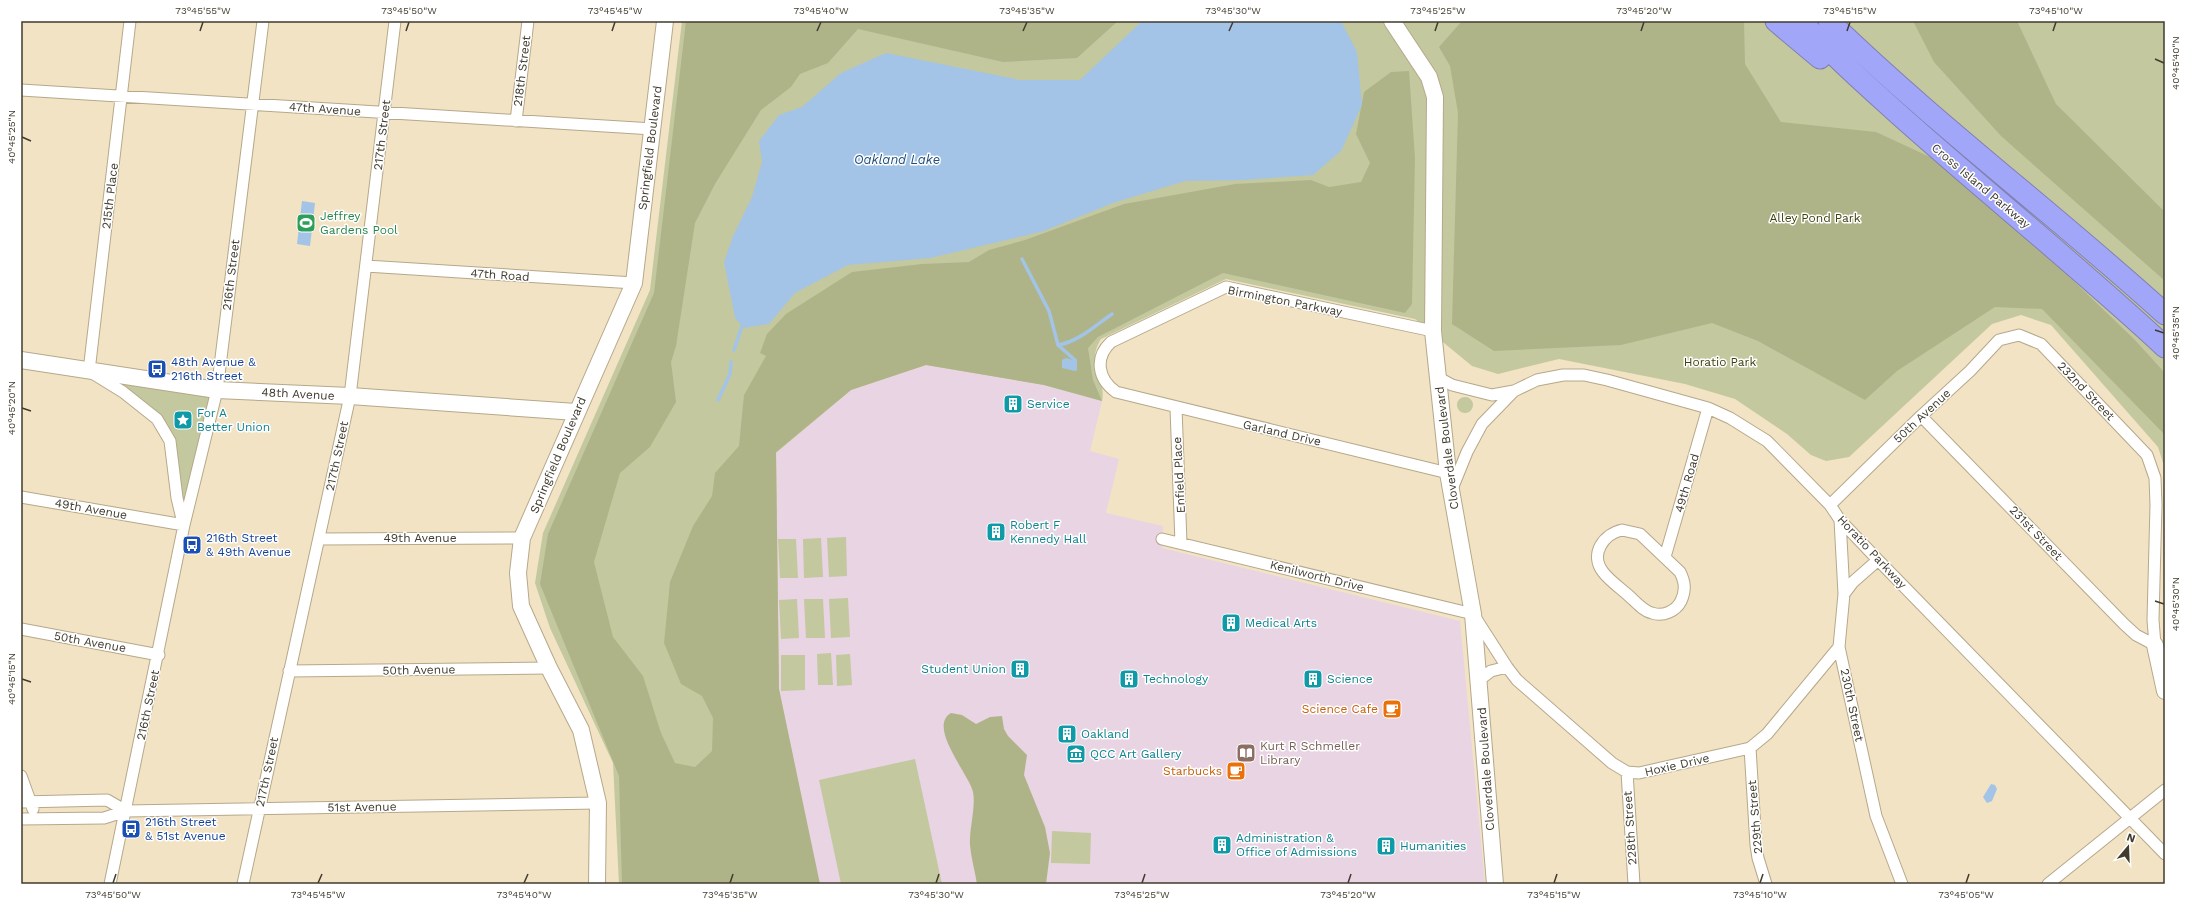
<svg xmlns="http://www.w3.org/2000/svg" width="2186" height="905" font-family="'Work Sans',sans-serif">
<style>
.education{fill:#e8d4e3}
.green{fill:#c3c89f}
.forest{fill:#afb488}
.water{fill:#a3c4e6}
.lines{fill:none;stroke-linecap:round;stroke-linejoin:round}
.stream{stroke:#a3c4e6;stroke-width:3.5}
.street-casing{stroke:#b6a88a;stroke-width:13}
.secondary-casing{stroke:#b6a88a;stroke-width:18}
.highway-casing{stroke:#8081b2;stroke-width:23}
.street{stroke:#fff;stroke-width:11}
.secondary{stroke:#fff;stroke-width:16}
.highway{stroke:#a2a6f9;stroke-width:21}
.ticks{fill:none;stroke:#403b2e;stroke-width:1.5}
.labels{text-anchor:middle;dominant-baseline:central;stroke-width:3;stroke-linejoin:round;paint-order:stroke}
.street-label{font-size:12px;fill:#403b2e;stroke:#fff}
.leisure-label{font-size:12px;fill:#27864d;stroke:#fff;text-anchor:start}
.park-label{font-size:12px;fill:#3e410c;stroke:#fff}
.transit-label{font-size:12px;fill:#164399;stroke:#fff;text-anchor:start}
.culture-label{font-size:12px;fill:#0d838f;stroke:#fff;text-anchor:start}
.food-label{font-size:12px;fill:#c56008;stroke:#fff;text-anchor:end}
.education-label{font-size:12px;fill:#785e54;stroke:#fff;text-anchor:start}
.water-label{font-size:13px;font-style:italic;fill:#20507c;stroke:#fff}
.neatline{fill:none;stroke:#403b2e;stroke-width:1.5}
.ticks-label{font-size:10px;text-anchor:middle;fill:#403b2e}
</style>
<rect width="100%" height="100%" fill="#f1e3c3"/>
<!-- education -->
<path class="education" d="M926 365 1044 385 1102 401 1090 451 1119 459 1106 513 1163 526 1162 548 1460 621 1485 884H819L779 689 776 452 851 390Z"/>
<!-- green -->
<path class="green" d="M682 21H2165V469L2158 447 2051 325 2021 315 1992 324 1849 457 1826 461 1811 455 1787 434 1735 399 1685 384 1559 359 1498 374 1472 366 1415 319 1226 279 1101 339C1085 364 1107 379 1102 401L1044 385 926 365 851 390 776 453 779 689 819 884H619L613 763 550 628 535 583 543 533 650 290Z
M89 371 217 390 184 525 173 459 157 419Z
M1457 405a8 8 0 1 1 16 0a8 8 0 1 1-16 0Z
M846 537 847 576 829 577 827 538Z
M821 538 823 577 804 578 803 539Z
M778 539H796L798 578H780Z
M848 598 850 637 831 638 829 599Z
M797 599 799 638 781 639 779 600Z
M804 599H823L825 638H806Z
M831 653 833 685H818L817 654Z
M850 654 852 685 837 686 836 655Z
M781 655H805V690L781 691Z
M915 759 942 884H841L819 780Z
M1052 831 1091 833 1090 864 1051 863Z"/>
<!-- forest -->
<path class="forest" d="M686 21H1118L1077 58 1003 62 858 29 828 63 800 74 791 87 761 110 715 184 695 223 676 346 671 362 676 402 650 447 620 473 594 562 613 637 643 676 661 733 675 763 695 767 712 751 713 718 702 696 681 684 664 643 670 582 693 526 712 496 715 473 739 446 744 395 766 356 760 353 767 334 786 314 852 272 922 264 969 262 989 250 1025 240 1124 204 1235 184 1311 180 1329 187 1361 182 1370 163 1356 134 1364 92 1391 72 1409 71 1415 158 1412 304 1405 313 1223 273 1098 337 1088 348 1093 380 1102 401 1044 385 926 365 851 390 776 452 779 689 820 884H622L619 776 540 584 548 534 654 293Z
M1462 21H1744L1745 64 1781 122 1876 132 1943 163 2001 211 2134 339 2165 373V435L2042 309 1995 307 1897 371 1865 400 1758 341 1712 323 1621 345 1494 351 1452 324 1458 113 1450 66 1439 47Z
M1913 21H2017L2056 104 2165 212V281L2001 136 1934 62Z
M951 713 962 715 976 724 990 717 1002 716 1004 729 1008 736 1027 755 1024 775 1045 827 1050 853 1046 884H977C975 871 971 858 970 845 969 829 976 807 973 792 969 774 927 727 951 713Z"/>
<!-- water -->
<path class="water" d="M1142 21H1341L1357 52 1362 105 1341 151 1313 175 1244 180 1185 181 1113 203 1044 231 930 258 848 265 795 293 769 324 744 328 735 318 724 262 733 236 752 197 762 162 759 141 779 115 802 107 841 73 886 53 1020 80H1080Z
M302 201 315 203 310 246 297 244Z
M1066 358 1077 361V370L1075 371 1062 368V360Z
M1991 784 1995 785 1997 789 1992 801 1987 803 1983 797Z"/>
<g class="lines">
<!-- stream -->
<path class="stream" d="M1022 259 1049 311 1058 345C1078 342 1096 325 1112 314
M1058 345 1075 360
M734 350 742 326
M718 400 730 374 731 362"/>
<defs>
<path id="street" d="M130 21 89 371 123 392 157 419 170 441 177 498 183 523
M21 90 653 129
M516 121 528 21
M366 266 634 283
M1433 331 1226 287 1111 342C1094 358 1098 379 1116 392L1448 473
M1439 378 1452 385 1492 395 1514 391 1537 380 1563 375H1584L1607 380 1708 408 1730 418 1767 441 1830 505 1840 520 1878 560 2165 854
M1176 408 1181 543
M1921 416 2124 624 2136 635 2155 645
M1452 489 1467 452 1482 424 1514 391
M21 497 184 525
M1830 505 1921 416 1970 371 1999 340 2019 335 2041 344 2147 455 2155 478 2156 505 2153 620 2155 645
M1840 520 1844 594 1839 647 1876 816 1902 884
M1622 530 1640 534 1680 572C1685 582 1686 590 1681 601 1676 611 1663 617 1652 613 1643 611 1635 601 1628 595 1620 588 1609 580 1603 572 1589 554 1604 534 1622 530Z
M319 539 522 538
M1162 539 1473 614 1507 667 1517 680 1612 763 1627 772 1639 773 1750 748 1767 734 1839 647
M1665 557 1708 408
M1844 594 1853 582 1878 560
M21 629 159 655
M289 671 549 668
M1479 680 1491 671 1507 667
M1750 748 1756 845 1758 858 1766 884
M1627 772 1634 884
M21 776 33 809
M21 802 107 800 126 811
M21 819 104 818 126 811 598 803
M110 884 184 525 217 390 263 21
M243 884 350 396 395 21
M2048 884 2165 790"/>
<path id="secondary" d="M1392 21 1429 77 1435 97 1433 331 1448 473 1473 614 1495 884
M21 360 217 390 350 396 576 412
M2155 645 2165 691
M597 884 598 803 581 730 549 668 521 606 518 573 522 538 634 283 665 21"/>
<path id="highway" d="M1776 21 1820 58
M1801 21C1830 53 1863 82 1895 111 1984 191 2077 265 2165 347
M1829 21C1936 125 2055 214 2165 314"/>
</defs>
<!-- street casing -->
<use href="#street" class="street-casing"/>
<!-- secondary casing -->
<use href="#secondary" class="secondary-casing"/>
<!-- highway casing -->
<use href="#highway" class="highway-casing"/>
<!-- street -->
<use href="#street" class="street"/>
<!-- secondary -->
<use href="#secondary" class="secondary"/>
<!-- highway -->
<use href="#highway" class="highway"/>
</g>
<!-- ticks -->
<path class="ticks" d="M200 31 203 22M406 31 409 22M612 31 615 22M817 31 821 22M1023 31 1027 22M1229 31 1233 22M1435 31 1438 22M1641 31 1644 22M1847 31 1850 22M2053 31 2056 22M2155 59 2164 63M22 137 31 141M2155 330 2164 333M22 408 31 411M2155 601 2164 604M22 679 31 682M113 883 116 874M318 883 322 874M524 883 528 874M730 883 733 874M936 883 939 874M1142 883 1145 874M1348 883 1351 874M1554 883 1557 874M1760 883 1763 874M1966 883 1969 874"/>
<!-- icons -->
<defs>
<symbol id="stadium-square" viewBox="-11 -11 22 22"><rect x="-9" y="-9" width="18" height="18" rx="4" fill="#2e9e5b" stroke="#fff"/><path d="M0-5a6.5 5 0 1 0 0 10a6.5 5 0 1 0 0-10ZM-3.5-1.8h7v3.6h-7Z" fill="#fff"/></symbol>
<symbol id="bus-square" viewBox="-11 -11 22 22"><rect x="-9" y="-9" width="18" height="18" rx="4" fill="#1a4fb4" stroke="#fff"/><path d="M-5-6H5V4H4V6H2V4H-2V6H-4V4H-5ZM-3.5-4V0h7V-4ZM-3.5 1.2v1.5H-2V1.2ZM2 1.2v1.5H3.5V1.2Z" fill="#fff"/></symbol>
<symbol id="building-square" viewBox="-11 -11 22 22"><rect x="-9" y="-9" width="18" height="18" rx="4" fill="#0f9aa8" stroke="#fff"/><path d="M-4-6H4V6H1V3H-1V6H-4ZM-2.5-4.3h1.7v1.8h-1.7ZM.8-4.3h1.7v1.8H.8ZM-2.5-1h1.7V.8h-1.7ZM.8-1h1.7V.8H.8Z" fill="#fff"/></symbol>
<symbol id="sight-square" viewBox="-11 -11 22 22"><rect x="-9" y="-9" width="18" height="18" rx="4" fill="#0f9aa8" stroke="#fff"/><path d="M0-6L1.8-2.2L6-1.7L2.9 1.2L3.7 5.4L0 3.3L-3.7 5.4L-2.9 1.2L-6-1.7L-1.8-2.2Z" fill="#fff"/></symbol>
<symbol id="cafe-square" viewBox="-11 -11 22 22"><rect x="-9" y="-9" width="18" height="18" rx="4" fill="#e8710a" stroke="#fff"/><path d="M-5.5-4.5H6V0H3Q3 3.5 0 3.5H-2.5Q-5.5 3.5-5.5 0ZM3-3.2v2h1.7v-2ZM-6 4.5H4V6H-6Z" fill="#fff"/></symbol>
<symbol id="library-square" viewBox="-11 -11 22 22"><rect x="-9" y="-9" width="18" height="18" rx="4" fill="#8d6e63" stroke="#fff"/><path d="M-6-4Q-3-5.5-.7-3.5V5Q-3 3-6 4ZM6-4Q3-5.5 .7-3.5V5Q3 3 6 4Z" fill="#fff"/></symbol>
<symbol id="museum-square" viewBox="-11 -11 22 22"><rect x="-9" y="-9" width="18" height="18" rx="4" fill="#0f9aa8" stroke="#fff"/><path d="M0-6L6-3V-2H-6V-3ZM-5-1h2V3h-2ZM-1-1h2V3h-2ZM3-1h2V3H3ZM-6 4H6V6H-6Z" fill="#fff"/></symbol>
</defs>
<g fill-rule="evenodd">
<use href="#stadium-square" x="295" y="212" width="22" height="22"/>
<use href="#bus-square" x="146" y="358" width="22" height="22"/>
<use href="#building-square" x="1002" y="393" width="22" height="22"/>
<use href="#sight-square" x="172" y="409" width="22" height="22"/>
<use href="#building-square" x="985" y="521" width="22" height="22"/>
<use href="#bus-square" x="181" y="534" width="22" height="22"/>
<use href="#building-square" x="1220" y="612" width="22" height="22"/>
<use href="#building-square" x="1009" y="658" width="22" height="22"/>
<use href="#building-square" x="1118" y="668" width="22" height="22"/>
<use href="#building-square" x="1302" y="668" width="22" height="22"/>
<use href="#cafe-square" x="1381" y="698" width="22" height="22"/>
<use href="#building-square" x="1056" y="723" width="22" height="22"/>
<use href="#library-square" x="1235" y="742" width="22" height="22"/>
<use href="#museum-square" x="1065" y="743" width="22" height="22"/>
<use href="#cafe-square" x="1225" y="760" width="22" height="22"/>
<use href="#bus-square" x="120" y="818" width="22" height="22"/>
<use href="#building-square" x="1211" y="834" width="22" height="22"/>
<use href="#building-square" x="1375" y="835" width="22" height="22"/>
</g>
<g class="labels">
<!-- street labels -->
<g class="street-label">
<text transform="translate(522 71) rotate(-83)">218th Street</text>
<text transform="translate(325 109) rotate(4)">47th Avenue</text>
<text transform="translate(382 135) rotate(-83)">217th Street</text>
<text transform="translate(650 148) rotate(-83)">Springfield Boulevard</text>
<text transform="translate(1981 186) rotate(40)">Cross Island Parkway</text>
<text transform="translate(110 196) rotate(-83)">215th Place</text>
<text transform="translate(231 275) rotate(-83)">216th Street</text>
<text transform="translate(500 275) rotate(4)">47th Road</text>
<text transform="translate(1285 301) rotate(11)">Birmington Parkway</text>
<text transform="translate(2086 391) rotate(46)">232nd Street</text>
<text transform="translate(298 394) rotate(3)">48th Avenue</text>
<text transform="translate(1922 416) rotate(-43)">50th Avenue</text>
<text transform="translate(1282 433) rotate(13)">Garland Drive</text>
<text transform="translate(1447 448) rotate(-97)">Cloverdale Boulevard</text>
<text transform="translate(558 455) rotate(-67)">Springfield Boulevard</text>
<text transform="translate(337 456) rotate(-78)">217th Street</text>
<text transform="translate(1179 475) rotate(-93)">Enfield Place</text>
<text transform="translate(1687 483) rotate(-74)">49th Road</text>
<text transform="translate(91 509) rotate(10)">49th Avenue</text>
<text transform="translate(2036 533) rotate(46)">231st Street</text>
<text x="420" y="538">49th Avenue</text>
<text transform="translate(1872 552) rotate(47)">Horatio Parkway</text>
<text transform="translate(1317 576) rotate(14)">Kenilworth Drive</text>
<text transform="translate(90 642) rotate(10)">50th Avenue</text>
<text transform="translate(419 670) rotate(-1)">50th Avenue</text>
<text transform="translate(148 705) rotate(-78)">216th Street</text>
<text transform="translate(1852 705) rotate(78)">230th Street</text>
<text transform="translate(1677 765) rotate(-13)">Hoxie Drive</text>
<text transform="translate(1486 769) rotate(-94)">Cloverdale Boulevard</text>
<text transform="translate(267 772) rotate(-78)">217th Street</text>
<text transform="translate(362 807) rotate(-1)">51st Avenue</text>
<text transform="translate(1755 817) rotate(-95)">229th Street</text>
<text transform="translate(1630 828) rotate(-94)">228th Street</text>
</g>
<!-- leisure labels -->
<g class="leisure-label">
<text x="320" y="216">Jeffrey<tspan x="320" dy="14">Gardens Pool</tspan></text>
</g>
<!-- park labels -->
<g class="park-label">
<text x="1815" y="218">Alley Pond Park</text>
<text x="1720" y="362">Horatio Park</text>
</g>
<!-- transit labels -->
<g class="transit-label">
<text x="171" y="362">48th Avenue &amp;<tspan x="171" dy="14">216th Street</tspan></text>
<text x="206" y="538">216th Street<tspan x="206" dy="14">&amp; 49th Avenue</tspan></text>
<text x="145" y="822">216th Street<tspan x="145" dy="14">&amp; 51st Avenue</tspan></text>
</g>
<!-- culture labels -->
<g class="culture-label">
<text x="1027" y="404">Service</text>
<text x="197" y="413">For A<tspan x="197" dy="14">Better Union</tspan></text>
<text x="1010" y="525">Robert F<tspan x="1010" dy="14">Kennedy Hall</tspan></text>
<text x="1245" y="623">Medical Arts</text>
<text x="1006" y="669" text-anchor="end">Student Union</text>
<text x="1143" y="679">Technology</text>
<text x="1327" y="679">Science</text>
<text x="1081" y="734">Oakland</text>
<text x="1090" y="754">QCC Art Gallery</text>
<text x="1236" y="838">Administration &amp;<tspan x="1236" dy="14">Office of Admissions</tspan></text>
<text x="1400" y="846">Humanities</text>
</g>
<!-- food labels -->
<g class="food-label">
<text x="1378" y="709">Science Cafe</text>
<text x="1222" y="771">Starbucks</text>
</g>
<!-- education labels -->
<g class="education-label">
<text x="1260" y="746">Kurt R Schmeller<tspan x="1260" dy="14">Library</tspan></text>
</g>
<!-- water labels -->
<g class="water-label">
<text x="897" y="159">Oakland Lake</text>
</g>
</g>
<!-- border -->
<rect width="2186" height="905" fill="none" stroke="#ffffff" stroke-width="44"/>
<!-- north arrow -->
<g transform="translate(2128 847) rotate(19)" stroke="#ffffff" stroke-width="3" paint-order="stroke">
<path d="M0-3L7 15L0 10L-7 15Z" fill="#403b2e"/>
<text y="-6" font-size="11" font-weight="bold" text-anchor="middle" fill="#403b2e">N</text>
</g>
<rect x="22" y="22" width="2142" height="861" class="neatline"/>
<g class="ticks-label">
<text x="203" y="14">73°45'55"W</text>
<text x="409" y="14">73°45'50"W</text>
<text x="615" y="14">73°45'45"W</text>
<text x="821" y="14">73°45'40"W</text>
<text x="1027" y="14">73°45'35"W</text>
<text x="1233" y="14">73°45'30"W</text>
<text x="1438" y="14">73°45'25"W</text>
<text x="1644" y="14">73°45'20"W</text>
<text x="1850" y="14">73°45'15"W</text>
<text x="2056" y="14">73°45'10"W</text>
<text transform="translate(2175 63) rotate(-90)" y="4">40°45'40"N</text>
<text transform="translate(11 137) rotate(-90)" y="4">40°45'25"N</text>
<text transform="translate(2175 333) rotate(-90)" y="4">40°45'35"N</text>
<text transform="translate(11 408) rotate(-90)" y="4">40°45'20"N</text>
<text transform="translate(2175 604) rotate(-90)" y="4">40°45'30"N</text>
<text transform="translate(11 679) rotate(-90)" y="4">40°45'15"N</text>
<text x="113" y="898">73°45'50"W</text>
<text x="318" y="898">73°45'45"W</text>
<text x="524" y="898">73°45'40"W</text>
<text x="730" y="898">73°45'35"W</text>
<text x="936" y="898">73°45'30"W</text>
<text x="1142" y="898">73°45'25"W</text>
<text x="1348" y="898">73°45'20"W</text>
<text x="1554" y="898">73°45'15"W</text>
<text x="1760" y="898">73°45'10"W</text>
<text x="1966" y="898">73°45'05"W</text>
</g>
</svg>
